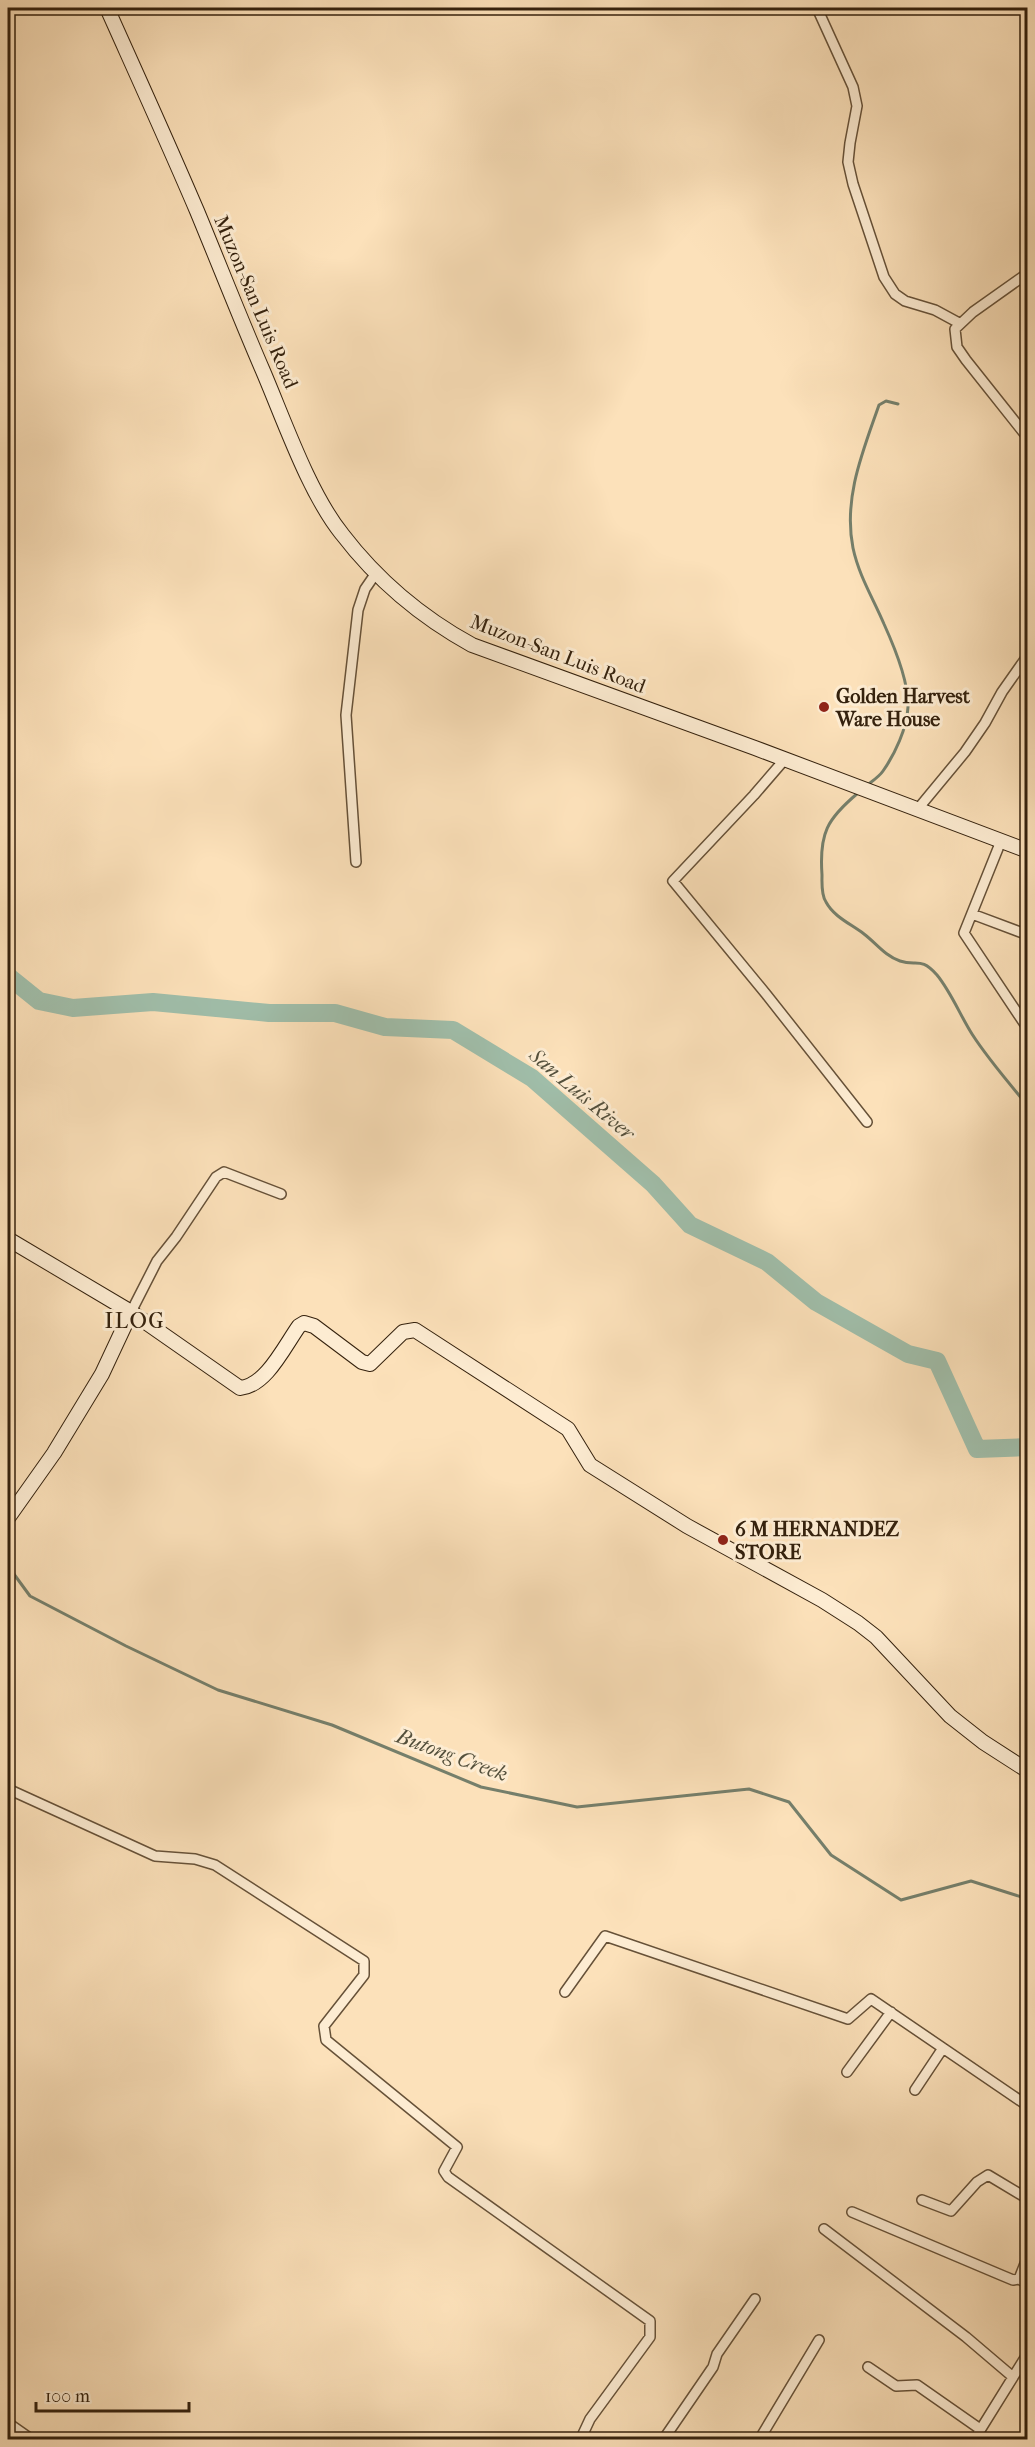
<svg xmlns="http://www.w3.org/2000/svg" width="1035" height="2447" font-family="'IM FELL French Canon',serif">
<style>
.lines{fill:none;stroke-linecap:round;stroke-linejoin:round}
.stream{stroke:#757f6b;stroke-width:3}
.river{stroke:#a0beaa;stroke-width:18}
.street-casing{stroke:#665138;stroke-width:12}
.secondary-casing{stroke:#34210d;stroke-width:16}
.street{stroke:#fdecd2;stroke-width:9}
.secondary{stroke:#fdecd2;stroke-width:14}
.poi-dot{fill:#8f2418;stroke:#fdecd2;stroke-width:2}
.labels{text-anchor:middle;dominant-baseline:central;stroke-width:6;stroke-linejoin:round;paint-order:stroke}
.street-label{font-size:20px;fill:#34210d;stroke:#fdecd2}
.poi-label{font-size:20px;font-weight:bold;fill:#34210d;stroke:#fdecd2;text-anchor:start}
.water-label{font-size:21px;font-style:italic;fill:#54503c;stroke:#fdecd2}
.quarter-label{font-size:22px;letter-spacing:1.5px;fill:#34210d;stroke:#fdecd2}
</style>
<rect width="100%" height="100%" fill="#fce1ba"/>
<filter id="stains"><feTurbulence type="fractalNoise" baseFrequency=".00333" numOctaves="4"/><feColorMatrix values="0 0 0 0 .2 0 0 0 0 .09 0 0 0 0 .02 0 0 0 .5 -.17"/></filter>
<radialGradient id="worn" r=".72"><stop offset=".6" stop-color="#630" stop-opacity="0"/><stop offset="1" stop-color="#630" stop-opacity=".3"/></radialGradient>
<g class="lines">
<!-- stream -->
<path class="stream" d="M866 786C871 782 879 777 883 771 895 754 907 728 908 707 909 683 894 646 884 624 873 598 859 576 853 548 843 498 863 451 879 405L886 401 898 404
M858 793C827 819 819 833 822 875 822 883 821 895 826 902 834 917 851 924 864 934 876 943 885 956 900 961 917 967 920 956 937 975 951 992 960 1015 972 1034 988 1059 1009 1083 1028 1106
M8 1566 30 1596 126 1646 218 1690 332 1725 481 1787 577 1807 749 1789 789 1802 831 1855 901 1900 971 1881 1028 1899"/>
<!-- river -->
<path class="river" d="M8 976 39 1001 73 1008 153 1002 269 1013H335L385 1027 453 1030 532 1078 653 1184 690 1225 767 1262 816 1302 908 1354 937 1361 977 1449 1028 1447"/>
<defs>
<path id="street" d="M817 8 853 87 857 106 850 143 848 162 853 184 884 277 895 294 905 301 935 310 959 323
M1028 273 973 312 955 329 957 347 966 360 1028 438
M785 759 754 795 673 881 766 994 867 1122
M917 810 965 752 985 723 1002 692 1028 655
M1001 841 964 933 1028 1029
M356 862 346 715 358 610 365 589 376 573
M972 914 1028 935
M131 1312 157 1261 176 1237 216 1177 224 1172 281 1194
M8 1789 155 1856 195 1859 215 1865 364 1961V1975L324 2026 326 2040 457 2147 444 2171 448 2177 650 2321V2337L590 2419 583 2434 584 2440
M565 1992 605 1936 848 2019 871 1999 1028 2106
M847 2072 891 2012
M915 2090 943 2048
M922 2200 951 2211 977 2182 988 2175 1028 2199
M852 2212 1001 2275 1013 2280 1019 2279
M824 2229 966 2337 1013 2377
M1028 2256 1019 2279 1028 2284
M868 2367 896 2386 917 2385 980 2429
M8 2423 28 2437 26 2440
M663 2440 713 2367 717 2354 755 2299
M759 2440 819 2340
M974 2440 1028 2353"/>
<path id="secondary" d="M107 8C137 75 168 143 197 211 219 264 240 318 263 371 284 420 309 493 342 534 378 581 421 617 472 645L755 748 1028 851
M8 1239 131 1312 240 1388C266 1386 284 1347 299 1326L304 1323 314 1326 362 1362 370 1364 403 1332 415 1330 568 1429 590 1465 687 1526 822 1600 858 1623 876 1637 950 1716 983 1742 1028 1771
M8 1518 54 1453 102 1374 131 1312"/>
</defs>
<!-- street casing -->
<use href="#street" class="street-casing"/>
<!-- secondary casing -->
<use href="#secondary" class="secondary-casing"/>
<!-- street -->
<use href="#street" class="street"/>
<!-- secondary -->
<use href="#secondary" class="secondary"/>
</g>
<!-- markers -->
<g class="poi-dot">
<circle cx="824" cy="707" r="6"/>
<circle cx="723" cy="1540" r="6"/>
</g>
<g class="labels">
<!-- street labels -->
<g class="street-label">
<text transform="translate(256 302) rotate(67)">Muzon-San Luis Road</text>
<text transform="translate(558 654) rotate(21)">Muzon-San Luis Road</text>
</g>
<!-- poi labels -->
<g class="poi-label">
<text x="836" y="696">Golden Harvest<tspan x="836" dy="23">Ware House</tspan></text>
<text x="735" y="1529">6 M HERNANDEZ<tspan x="735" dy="23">STORE</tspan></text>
</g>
<!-- water labels -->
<g class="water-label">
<text transform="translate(582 1094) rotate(40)">San Luis River</text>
<text transform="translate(452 1755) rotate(20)">Butong Creek</text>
</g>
<!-- quarter labels -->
<g class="quarter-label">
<text x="135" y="1321">ILOG</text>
</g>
</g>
<!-- margin -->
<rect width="1035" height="2447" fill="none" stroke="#fce1ba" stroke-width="30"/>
<rect x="9" y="9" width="1017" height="2429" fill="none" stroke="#34210d" stroke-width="3"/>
<rect x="15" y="15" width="1005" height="2417" fill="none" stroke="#34210d" stroke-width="1.5"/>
<!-- scale -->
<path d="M36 2402v9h153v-9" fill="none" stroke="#34210d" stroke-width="3"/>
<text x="45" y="2402" font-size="18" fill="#34210d" stroke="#fdecd2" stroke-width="4.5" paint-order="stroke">100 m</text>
<rect width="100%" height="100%" filter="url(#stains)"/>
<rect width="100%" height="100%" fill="url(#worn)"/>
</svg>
